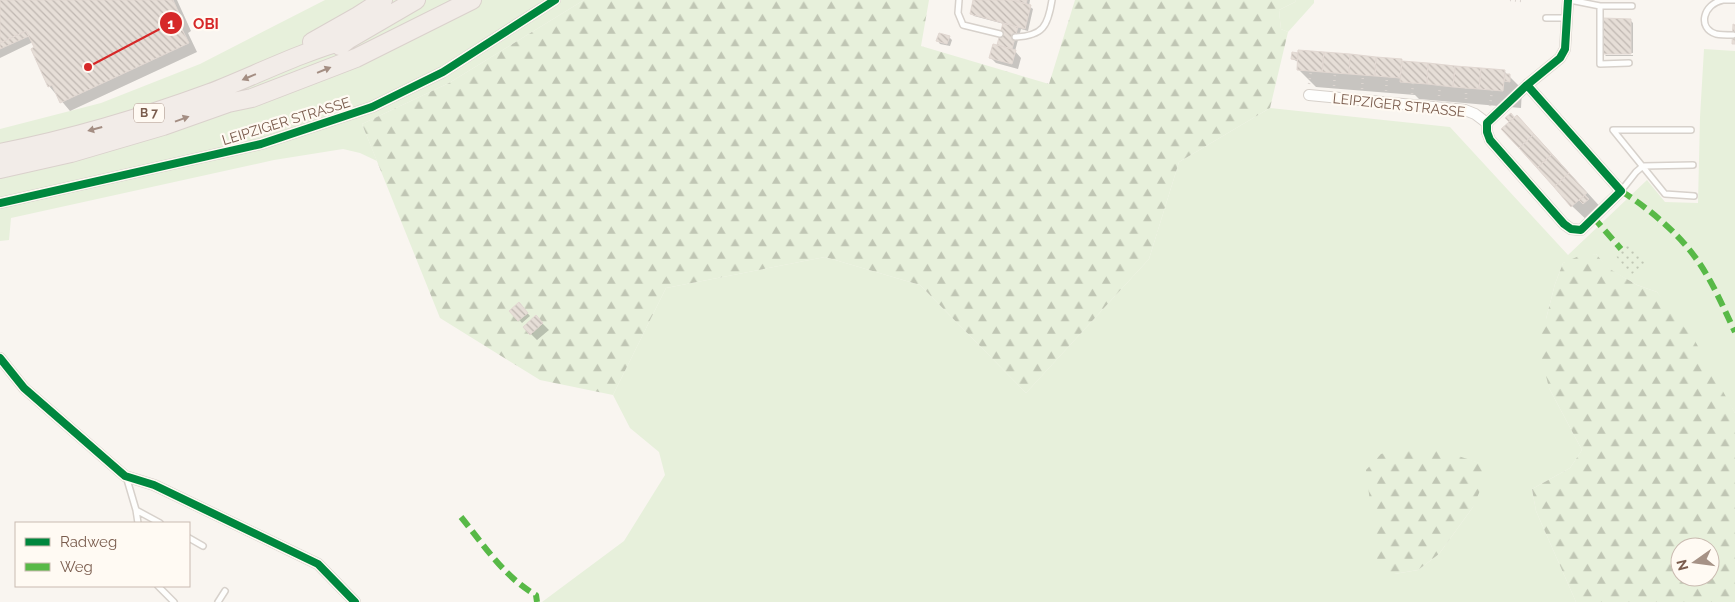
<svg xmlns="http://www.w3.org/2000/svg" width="1735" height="602" font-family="Raleway,sans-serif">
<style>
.grass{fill:#e7f0db;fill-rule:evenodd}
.forest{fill:url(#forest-firs);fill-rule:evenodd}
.park{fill:url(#park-dots)}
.shadow{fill:#0003}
.building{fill:url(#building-back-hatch);stroke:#e2d8d2}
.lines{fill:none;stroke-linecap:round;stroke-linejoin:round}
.service-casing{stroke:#d7d1cb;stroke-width:8}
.minor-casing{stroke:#d7d1cb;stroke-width:12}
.trunk-casing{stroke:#dad1cc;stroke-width:20}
.path{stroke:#dcd5d0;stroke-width:2.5;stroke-dasharray:1 4;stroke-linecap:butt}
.service{stroke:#fefefd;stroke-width:5}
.minor{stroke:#fefefd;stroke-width:10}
.trunk{stroke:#f2ece8;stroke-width:18}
.quiet{stroke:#58b947;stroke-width:6;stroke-dasharray:12 6;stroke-linecap:butt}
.cycleway-casing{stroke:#fffaf3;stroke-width:11}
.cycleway{stroke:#00873e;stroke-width:8}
.oneway{fill:#a48e83}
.labels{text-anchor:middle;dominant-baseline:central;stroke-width:4.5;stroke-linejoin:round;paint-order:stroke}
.shield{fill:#fffaf3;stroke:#a28b7f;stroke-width:1}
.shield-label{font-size:12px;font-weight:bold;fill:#7a5c4d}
.street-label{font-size:14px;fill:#7a5c4d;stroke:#fffaf3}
.leader{fill:none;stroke:#d62828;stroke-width:2}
.callout-dot{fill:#d62828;stroke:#fffaf3;stroke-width:2}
.mark-label{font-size:15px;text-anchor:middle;font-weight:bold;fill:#fff}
.callout-label{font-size:15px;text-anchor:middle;font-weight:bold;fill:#d62828;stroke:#fffaf3;stroke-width:4.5;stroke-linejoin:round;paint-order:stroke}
</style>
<defs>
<pattern id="forest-firs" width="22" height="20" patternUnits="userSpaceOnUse" patternTransform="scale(1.25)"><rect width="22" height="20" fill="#e7f0db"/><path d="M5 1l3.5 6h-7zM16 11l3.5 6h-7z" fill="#c0c6b4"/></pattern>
<pattern id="park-dots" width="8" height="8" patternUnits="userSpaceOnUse" patternTransform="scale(1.25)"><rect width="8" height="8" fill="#e7f0db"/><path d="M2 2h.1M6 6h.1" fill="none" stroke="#c0c6b4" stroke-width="1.8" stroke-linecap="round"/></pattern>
<pattern id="building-back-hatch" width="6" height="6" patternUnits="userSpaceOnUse" patternTransform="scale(1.25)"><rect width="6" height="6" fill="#e6ded7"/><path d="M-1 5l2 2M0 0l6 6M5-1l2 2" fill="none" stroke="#bfb7b1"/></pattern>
</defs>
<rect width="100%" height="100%" fill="#f9f5f0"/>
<!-- grass -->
<path class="grass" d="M325 0H584L449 83 362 124 377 161 360 153 343 149 274 160 11 218 9 240 0 241V129L101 103 200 64Z
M1296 0H1314V3L1288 32 1281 29 1279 10 1295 2Z
M1704 49 1735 51V413L1715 380 1657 292 1637 285 1607 268 1596 254 1563 263 1555 284 1546 319 1549 388 1582 450 1570 468 1532 489 1536 511 1576 602H542L624 541 665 475 659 452 630 428 613 395 666 288 825 257 920 285 1026 393 1149 259 1179 162 1270 108 1450 127 1568 255 1647 180 1665 202 1698 203 1700 117ZM1459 457 1479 463 1473 507 1439 554 1418 570 1394 574Z"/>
<!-- forest -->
<path class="forest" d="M584 0H929L921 46 1049 84 1075 0H1296L1295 2 1279 10 1281 29 1288 32 1270 108 1179 162 1149 259 1026 393 920 285 825 257 666 288 613 395 540 380 440 318 362 124 449 83Z
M1596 254 1608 268 1637 285 1657 292 1695 341 1735 413V602H1576L1536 511 1532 489 1570 468 1582 450 1549 388 1534 327 1546 319 1555 284 1563 263 1579 256ZM1680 547H1710V577H1680Z
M1409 446 1436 449 1480 463 1485 479 1473 507 1439 554 1418 570 1394 574 1378 566 1366 470 1381 454Z"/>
<!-- park -->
<path class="park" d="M1628 243 1645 263 1631 275 1615 255Z"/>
<!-- shadow -->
<path class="shadow" d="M0 0H177L191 31 188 33 197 52 70 111 49 86 33 42 0 58Z
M975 0H1030L1029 6 1033 9 1028 31 1021 29 1015 51 1021 58 1018 69 996 63 990 57 998 46 1004 24 974 16 971 13Z
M1630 20 1633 23V53L1605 52V54L1604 53Z
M949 37 952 40 950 46 940 44 938 41Z
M1299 51 1504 71 1522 89 1521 108 1419 99 1415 95 1316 87 1298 69V62L1293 59V53L1299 54Z
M1605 55H1633V56H1606Z
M1511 115 1515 119 1517 117 1534 134 1604 211 1590 223 1572 206 1507 118Z
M519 304 530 316 522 323 511 311Z
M542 323 549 330 537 340 524 327Z"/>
<!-- building -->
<path class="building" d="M0 0H173L183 22 179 23 189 43 60 103 52 85 48 87 31 49 34 47 26 31 0 43Z
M973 0H1012L1031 5 1025 29 970 14Z
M1012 0H1027L1026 4Z
M1603 18 1631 19V54H1602Z
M1003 23 1018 27 1012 49 997 45Z
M1733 24 1735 25V44H1732Z
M26 31 29 36 0 49V43Z
M939 33 950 36 947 44 936 41Z
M993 44 1016 50 1012 64 989 58Z
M1298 50 1324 52 1322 72 1297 70Z
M1292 52 1298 53 1297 60 1291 59Z
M1324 52 1350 54 1349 74 1322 72Z
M1350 54 1376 57 1375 76 1349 74Z
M1376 57 1402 59 1400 78 1375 76Z
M1402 61 1428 63 1427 84 1400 82Z
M1428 63 1455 66 1453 87 1427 84Z
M1455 66 1481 68 1479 89 1453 87Z
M1481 68 1505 70 1503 91 1479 89Z
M1505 74H1510V82L1504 81Z
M1511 113 1514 117 1509 122 1505 118Z
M1517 115 1534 134 1519 148 1501 129Z
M1534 134 1552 154 1537 168 1519 148Z
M1552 154 1569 173 1554 187 1537 168Z
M1569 173 1587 193 1571 207 1554 187Z
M1585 195 1589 199 1583 204 1579 200Z
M519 302 528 313 518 321 509 311Z
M536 315 543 323 530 335 523 327Z"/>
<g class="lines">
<defs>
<path id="service" d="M959 0 958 13 963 25 1000 34
M1570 0 1600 6H1632
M1723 0C1703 4 1697 28 1716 34 1721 35 1728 35 1733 35
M1724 0H1735
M1600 6V64L1629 63
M1546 18H1567
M1015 37C1043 36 1048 26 1052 0
M1691 130H1613L1665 194 1694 196
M1621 191 1636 172 1643 166 1693 165
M126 476 136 510 160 523
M136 510 138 523
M189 538 203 546
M158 586 174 602
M218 602 225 591"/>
<path id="minor" d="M1527 85 1621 191 1581 230 1571 229 1564 224 1490 140 1487 132V123L1527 85 1560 58 1565 49 1568 0
M1309 95 1465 110 1475 114 1487 123
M0 203 261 144 372 107 443 72 555 0
M0 358 24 388 125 476 154 485 318 564 355 602"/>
<path id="trunk" d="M312 42 358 16 383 0
M340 46 349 39 416 0
M0 153C71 139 142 118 210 93 256 75 301 52 349 39
M0 169 71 153 163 126 228 103 252 98 356 58 472 0"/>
</defs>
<!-- service casing -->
<use href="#service" class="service-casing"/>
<!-- minor casing -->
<use href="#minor" class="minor-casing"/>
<!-- trunk casing -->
<use href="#trunk" class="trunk-casing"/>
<!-- path -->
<path class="path" d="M1510 0 1522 1
M1309 84 1311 71
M1334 86 1335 73
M1362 89 1363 75
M1386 91 1387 77
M1412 94 1413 83
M1439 96 1440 85
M1466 99V88
M1490 106 1492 90"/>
<!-- service -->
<use href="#service" class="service"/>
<!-- minor -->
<use href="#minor" class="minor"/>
<!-- trunk -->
<use href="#trunk" class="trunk"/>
<!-- quiet -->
<path class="quiet" d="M1621 191C1647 207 1677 232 1695 257 1712 280 1723 307 1735 332
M1593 217 1621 249
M461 517C484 545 504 577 536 595L537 602"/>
<defs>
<path id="cycleway" d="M1527 85 1621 191 1581 230 1571 229 1564 224 1490 140 1487 132V123L1527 85 1560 58 1565 49 1568 0
M0 203 261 144 372 107 443 72 555 0
M0 358 24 388 125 476 154 485 318 564 355 602"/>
</defs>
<!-- cycleway casing -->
<use href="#cycleway" class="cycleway-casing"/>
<!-- cycleway -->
<use href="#cycleway" class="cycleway"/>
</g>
<!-- one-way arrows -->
<defs><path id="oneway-solid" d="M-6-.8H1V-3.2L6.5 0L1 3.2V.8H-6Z" transform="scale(1.25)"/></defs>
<g class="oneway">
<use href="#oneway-solid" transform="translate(324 70) rotate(-22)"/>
<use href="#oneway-solid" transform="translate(249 77) rotate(157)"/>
<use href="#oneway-solid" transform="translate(182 119) rotate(-20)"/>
<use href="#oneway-solid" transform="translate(95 129) rotate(165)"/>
</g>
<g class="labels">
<!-- shield labels -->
<rect class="shield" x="134" y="103.5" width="30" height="19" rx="4"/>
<g class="shield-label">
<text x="149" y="113">B 7</text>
</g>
<!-- street labels -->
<g class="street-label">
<text transform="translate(1399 105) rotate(6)">LEIPZIGER STRASSE</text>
<text transform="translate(286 121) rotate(-17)">LEIPZIGER STRASSE</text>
</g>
</g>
<!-- callouts -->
<path class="leader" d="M88 67L171 23"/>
<g class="callout-dot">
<circle cx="88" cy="67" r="5"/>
<circle cx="171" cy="23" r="12"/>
</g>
<g class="mark-label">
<text x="171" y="29">1</text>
</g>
<g class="callout-label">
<text x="206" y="29">OBI</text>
</g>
<!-- legend -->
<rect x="15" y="522" width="175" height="65" fill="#fffaf3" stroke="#cabbb1"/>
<rect x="25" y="538" width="25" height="8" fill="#00873e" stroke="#cabbb1"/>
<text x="60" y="547" font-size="15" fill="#7a5c4d">Radweg</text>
<rect x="25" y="563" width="25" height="8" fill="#58b947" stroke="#cabbb1"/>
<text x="60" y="572" font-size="15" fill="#7a5c4d">Weg</text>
<!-- north arrow -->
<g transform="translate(1695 562) rotate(256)"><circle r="24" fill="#fffaf3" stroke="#cabbb1"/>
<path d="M0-4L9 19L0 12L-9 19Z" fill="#a69286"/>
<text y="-8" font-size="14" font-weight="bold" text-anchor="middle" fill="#7a5c4d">N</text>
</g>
</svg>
